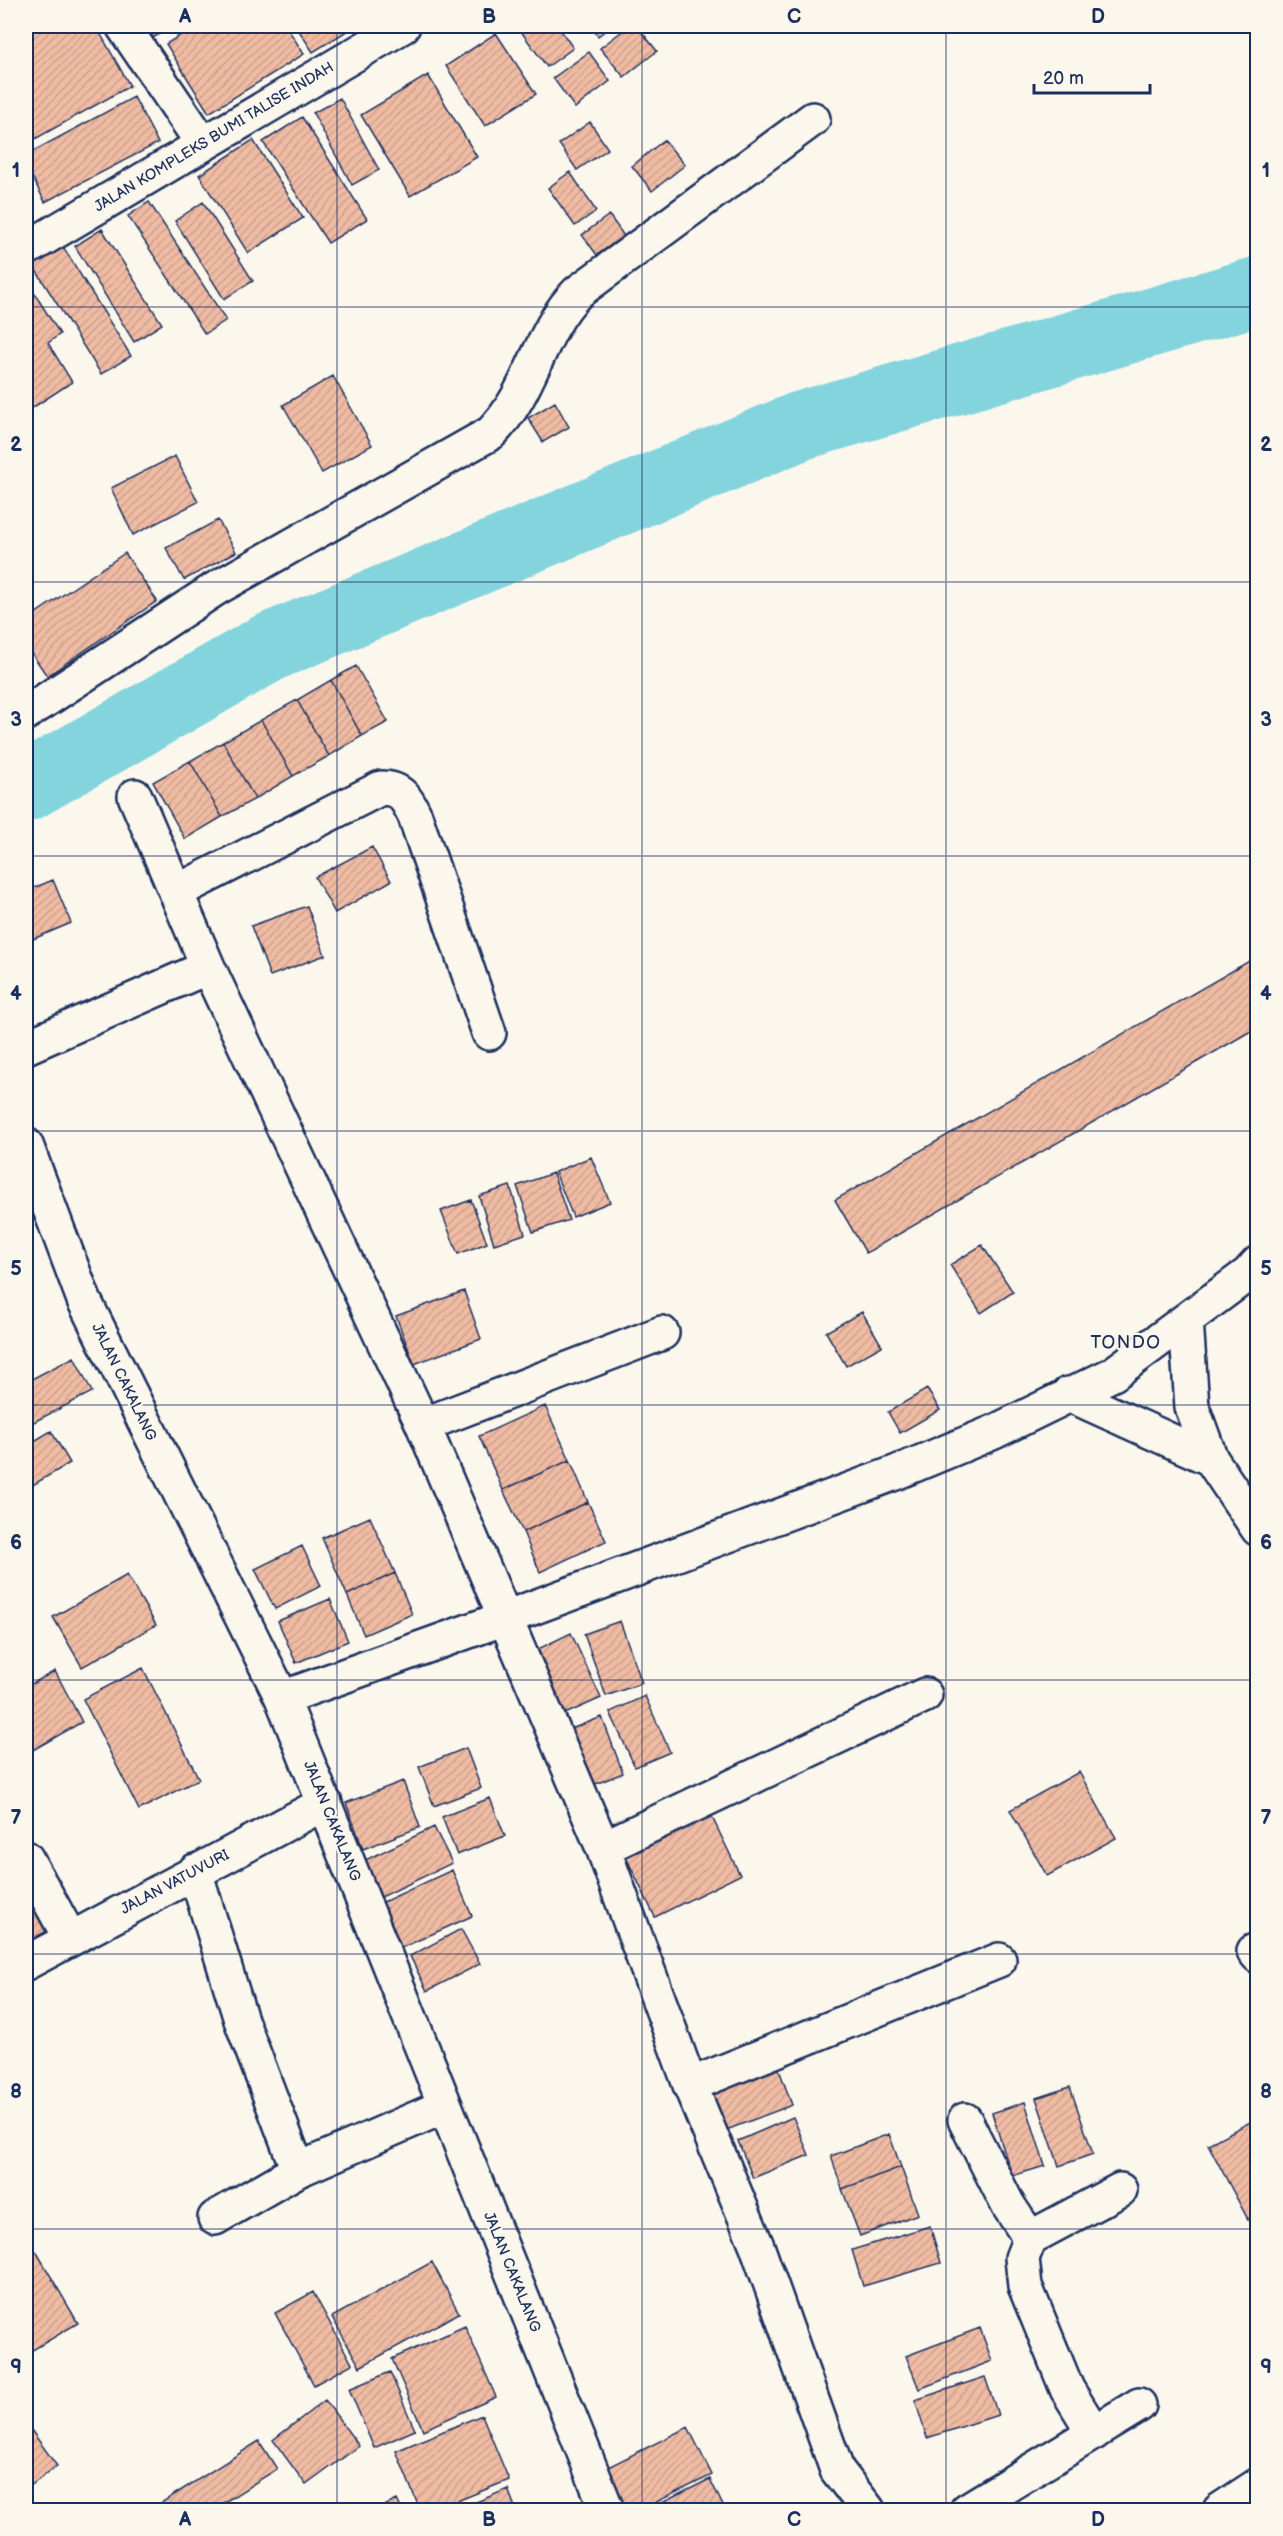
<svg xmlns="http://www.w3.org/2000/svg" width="1283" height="2536" font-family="'Balsamiq Sans',sans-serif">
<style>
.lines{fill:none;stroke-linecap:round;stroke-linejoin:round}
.river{stroke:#84d4de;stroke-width:69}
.building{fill:url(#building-hatch);stroke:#1b2f5e;stroke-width:1.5}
.minor-casing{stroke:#1b2f5e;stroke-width:38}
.minor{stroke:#fbf7ec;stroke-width:33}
.grid{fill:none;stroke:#1b2f5e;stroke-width:1.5;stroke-opacity:0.55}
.labels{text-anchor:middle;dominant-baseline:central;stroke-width:4.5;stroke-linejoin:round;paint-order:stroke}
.street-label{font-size:15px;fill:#1b2f5e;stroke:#fbf7ec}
.quarter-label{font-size:18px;letter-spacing:1.5px;fill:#1b2f5e;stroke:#fbf7ec}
.neatline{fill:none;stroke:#1b2f5e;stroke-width:2}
.grid-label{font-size:20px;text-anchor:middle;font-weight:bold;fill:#1b2f5e}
</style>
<defs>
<pattern id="building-hatch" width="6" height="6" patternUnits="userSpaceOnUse" patternTransform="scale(1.5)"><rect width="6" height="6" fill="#f0bba3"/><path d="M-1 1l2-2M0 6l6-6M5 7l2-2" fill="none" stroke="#cda18f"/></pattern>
</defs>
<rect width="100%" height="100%" fill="#fbf7ec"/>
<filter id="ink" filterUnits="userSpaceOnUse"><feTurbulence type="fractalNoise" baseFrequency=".0167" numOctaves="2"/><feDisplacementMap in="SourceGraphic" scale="12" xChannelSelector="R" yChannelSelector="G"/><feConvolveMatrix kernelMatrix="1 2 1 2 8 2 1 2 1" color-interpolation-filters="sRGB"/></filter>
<g filter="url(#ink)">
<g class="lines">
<!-- river -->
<path class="river" d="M26 787 270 647 800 426 1258 291"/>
</g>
<!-- building -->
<path class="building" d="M32 26H96L130 86 26 144V29Z
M146 26H172L153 38Z
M195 26H286L304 54 209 113 166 44Z
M296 26H355L313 52Z
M517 26H558L573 48 547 67Z
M590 26H611L598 36Z
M629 26H637L657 51 624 77 600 48Z
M496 33 536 94 485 126 446 66Z
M589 52 610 81 575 108 553 78Z
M428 75 477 157 410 196 361 115Z
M134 97 158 143 45 202 26 165V155Z
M340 98 379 170 352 185 313 113Z
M302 117 367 219 328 243 263 142Z
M590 122 608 149 577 170 559 144Z
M253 140 303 218 248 253 199 175Z
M664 140 685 165 652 191 632 166Z
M570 172 596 211 575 226 548 188Z
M149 202 226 320 205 334 128 216Z
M203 202 253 281 224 299 175 221Z
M609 215 624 236 597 255 582 235Z
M102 229 162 324 134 342 75 246Z
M62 245 131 356 101 374 32 264Z
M28 283 60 334 48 343 72 382 26 412V285Z
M333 376 372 445 322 473 283 405Z
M555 402 569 427 543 442 528 418Z
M175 456 198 502 133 535 111 488Z
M218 520 236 552 184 580 166 548Z
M125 553 157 601 47 676 26 645V620Z
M356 666 388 722 362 736 331 680Z
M331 680 362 736 329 756 297 700Z
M297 700 329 756 293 776 261 720Z
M261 720 293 776 255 799 223 742Z
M223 742 255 799 222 817 190 761Z
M190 761 222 817 185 839 153 782Z
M372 847 391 881 335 913 315 877Z
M53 880 71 923 26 942V891Z
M307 906 325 955 270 976 251 926Z
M1258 956V1027L866 1253 835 1200Z
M591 1157 610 1202 573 1217 555 1172Z
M553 1173 569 1220 533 1232 517 1186Z
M510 1186 525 1234 494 1244 479 1196Z
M471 1200 487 1243 458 1254 441 1211Z
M982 1245 1013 1292 981 1313 950 1265Z
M464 1291 481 1339 414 1364 396 1316Z
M862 1312 882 1346 846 1366 826 1332Z
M74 1357 92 1392 26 1426V1382Z
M927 1389 940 1410 900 1433 888 1412Z
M545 1406 570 1460 503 1490 479 1436Z
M51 1431 70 1463 26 1489V1446Z
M570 1460 588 1502 523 1532 503 1490Z
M588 1502 606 1541 540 1572 523 1532Z
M370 1517 395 1573 347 1595 322 1538Z
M302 1546 321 1586 275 1609 255 1569Z
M395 1573 412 1614 364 1635 347 1595Z
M127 1575 156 1625 82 1667 53 1617Z
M330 1599 348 1641 296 1663 278 1621Z
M620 1621 642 1683 606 1696 584 1634Z
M571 1633 601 1698 565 1714 536 1650Z
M143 1668 199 1779 139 1810 83 1699Z
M55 1671 82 1722 26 1754V1687Z
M645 1696 670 1752 635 1767 610 1712Z
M602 1717 623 1773 593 1785 571 1729Z
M466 1748 481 1788 434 1806 419 1767Z
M1079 1772 1116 1838 1047 1876 1010 1810Z
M403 1781 420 1827 363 1849 346 1803Z
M490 1798 505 1836 457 1855 442 1817Z
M711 1815 740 1875 655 1917 626 1857Z
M434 1827 452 1863 371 1902 353 1866Z
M452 1870 472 1916 390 1953 370 1908Z
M35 1895 56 1928 26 1948V1902Z
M461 1929 480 1964 427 1991 410 1956Z
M776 2061 792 2105 721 2132 705 2087Z
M1070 2087 1093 2154 1059 2166 1036 2098Z
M1025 2102 1045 2166 1012 2176 992 2113Z
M793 2117 809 2155 753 2178 738 2141Z
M1258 2118V2224L1252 2227 1208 2144Z
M889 2134 901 2167 842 2189 831 2156Z
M901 2167 918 2214 860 2236 842 2189Z
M930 2226 941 2263 863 2286 852 2250Z
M36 2251 78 2323 26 2354V2257Z
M432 2262 459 2313 360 2367 332 2317Z
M313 2292 352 2364 314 2385 275 2313Z
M465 2326 496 2397 423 2430 392 2359Z
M980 2328 992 2361 919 2389 906 2356Z
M390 2372 415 2430 374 2448 349 2389Z
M985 2377 998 2415 927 2438 915 2400Z
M325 2400 359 2446 306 2485 273 2440Z
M482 2415 509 2480 435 2510H420L396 2451Z
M26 2423 57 2466 26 2489Z
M688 2427 712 2475 640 2510H619L600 2471Z
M259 2441 277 2469 212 2510H150Z
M710 2479 725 2510H648Z
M508 2489 516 2510H457Z
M397 2500 402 2510H376Z"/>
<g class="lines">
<defs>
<path id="minor" d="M123 26 203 144
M26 249 403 26
M26 713 215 589 491 433C532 393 538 332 578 292L813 119
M135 796 208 967 423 1425 603 1848 690 2085 757 2246 837 2470 868 2510
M176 892 381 788C401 788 407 799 415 816L489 1033
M26 1047 208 967
M26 1145 84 1300 282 1698 607 2510
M1186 1320 1192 1407 1211 1459 1258 1529
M1068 1394 1211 1459
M423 1425 662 1333
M282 1698 505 1618 895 1473 994 1432 1113 1374 1248 1274 1258 1263
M603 1848 925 1695
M26 1858 70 1938
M195 1871 241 2020 298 2170
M1254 1951 1258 1956
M26 1963 325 1803
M690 2085 999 1960
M965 2120 1008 2205 1030 2238
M215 2218 298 2170 445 2106
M1094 2433 1067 2389 1025 2286 1022 2258 1030 2238 1120 2190
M967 2510 1139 2405
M1220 2510 1258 2485"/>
</defs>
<!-- minor casing -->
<use href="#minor" class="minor-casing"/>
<!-- minor -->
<use href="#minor" class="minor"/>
</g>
</g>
<!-- grid -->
<path class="grid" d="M337 26V2510M642 26V2510M946 26V2510M26 307H1258M26 582H1258M26 856H1258M26 1131H1258M26 1405H1258M26 1680H1258M26 1954H1258M26 2229H1258"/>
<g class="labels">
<!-- street labels -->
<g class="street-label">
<text transform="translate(214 137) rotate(-31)">JALAN KOMPLEKS BUMI TALISE INDAH</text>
<text transform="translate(124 1382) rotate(64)">JALAN CAKALANG</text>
<text transform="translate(332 1821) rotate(68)">JALAN CAKALANG</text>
<text transform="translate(175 1882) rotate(-28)">JALAN VATUVURI</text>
<text transform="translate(512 2272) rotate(68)">JALAN CAKALANG</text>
</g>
<!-- quarter labels -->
<g class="quarter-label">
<text x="1126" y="1342">TONDO</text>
</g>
</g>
<!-- margin -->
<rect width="1283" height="2536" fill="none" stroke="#fbf7ec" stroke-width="66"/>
<!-- scale -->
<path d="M1034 84v9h116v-9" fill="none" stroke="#1b2f5e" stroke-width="3"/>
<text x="1043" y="84" font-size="18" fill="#1b2f5e" stroke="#fbf7ec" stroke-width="4.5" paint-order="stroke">20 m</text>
<rect x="33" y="33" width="1217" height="2470" class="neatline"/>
<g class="grid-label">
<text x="185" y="23">A</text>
<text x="489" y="23">B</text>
<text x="794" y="23">C</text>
<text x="1098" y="23">D</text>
<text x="16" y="177">1</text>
<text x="1266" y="177">1</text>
<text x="16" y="451">2</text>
<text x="1266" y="451">2</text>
<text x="16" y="726">3</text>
<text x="1266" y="726">3</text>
<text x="16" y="1000">4</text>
<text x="1266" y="1000">4</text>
<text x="16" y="1275">5</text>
<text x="1266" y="1275">5</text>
<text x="16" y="1549">6</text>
<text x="1266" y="1549">6</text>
<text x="16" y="1824">7</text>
<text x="1266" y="1824">7</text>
<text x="16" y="2098">8</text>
<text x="1266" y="2098">8</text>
<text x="16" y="2373">9</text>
<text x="1266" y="2373">9</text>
<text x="185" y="2526">A</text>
<text x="489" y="2526">B</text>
<text x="794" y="2526">C</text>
<text x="1098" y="2526">D</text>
</g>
</svg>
